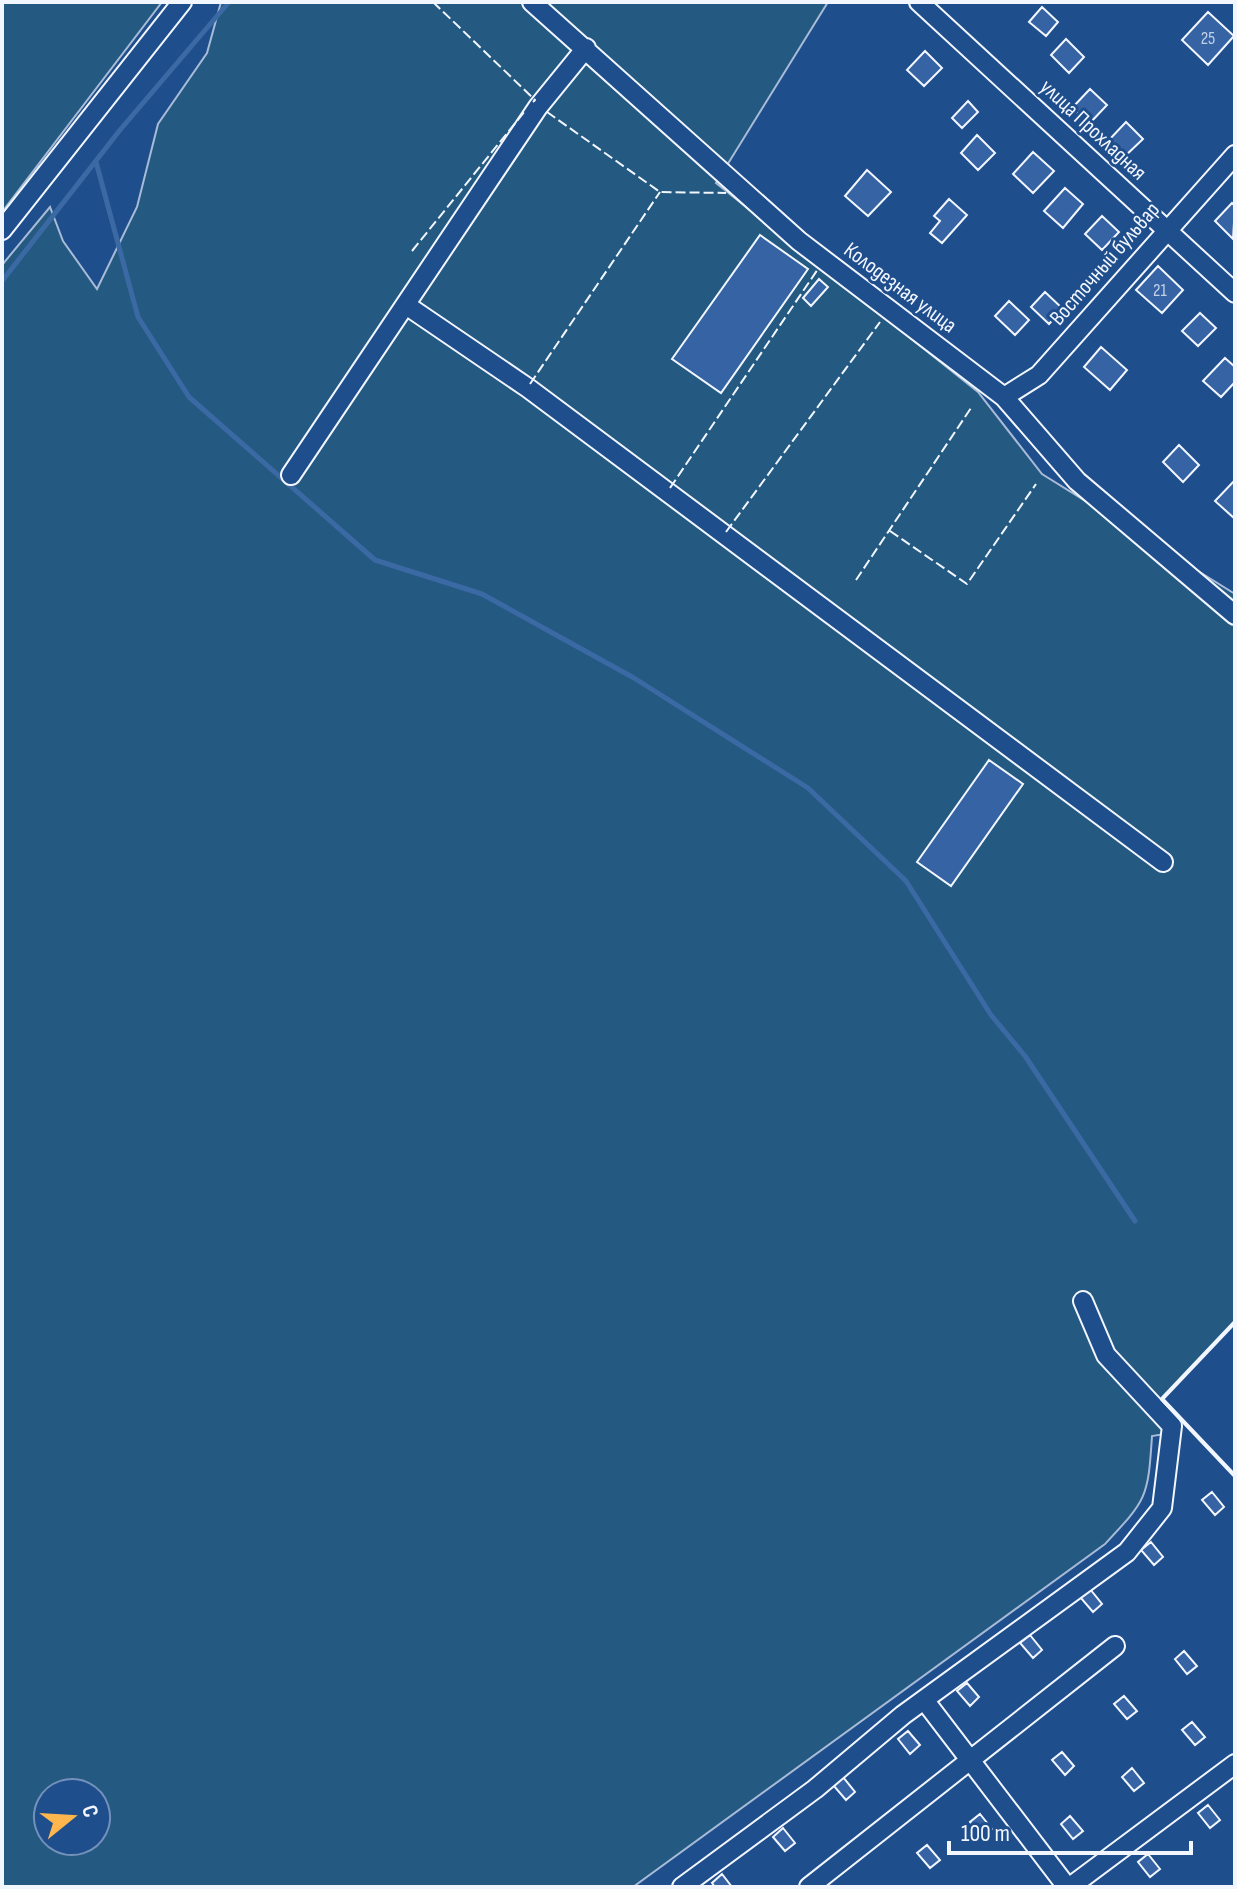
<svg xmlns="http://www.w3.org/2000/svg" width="1237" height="1889" font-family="'Sofia Sans Condensed',sans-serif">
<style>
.green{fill:#245a82;stroke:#a8bbd7;stroke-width:2;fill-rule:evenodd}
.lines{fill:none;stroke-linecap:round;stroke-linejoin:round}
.stream{stroke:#3b69a3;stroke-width:5}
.building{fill:#3563a3;stroke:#f2f6ff;stroke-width:2}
.minor-casing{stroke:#f2f6ff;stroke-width:22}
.minor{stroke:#1f4e8c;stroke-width:18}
.fence{stroke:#f2f6ff;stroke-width:2;stroke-dasharray:10 4;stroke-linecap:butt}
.wall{stroke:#f2f6ff;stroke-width:4}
.labels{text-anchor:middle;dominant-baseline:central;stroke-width:6;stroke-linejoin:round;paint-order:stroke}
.number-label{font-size:18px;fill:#c3d1e8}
.street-label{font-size:22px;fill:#f2f6ff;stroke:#1f4e8c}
</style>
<rect width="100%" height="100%" fill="#1f4e8c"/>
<!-- green -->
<path class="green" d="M2 2H162L2 212Z
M221 2H828L716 183 978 392 1042 474 1235 594V1322L1162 1399 1165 1434 1152 1436C1148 1498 1147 1499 1105 1544L633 1887H2V265L50 207 63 241 97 289 137 207 158 124 207 53ZM48 1793H96V1841H48Z"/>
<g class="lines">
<!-- stream -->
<path class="stream" d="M96 162 138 317 189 397 375 560 482 594 634 678 808 788 906 881 991 1015 1025 1056 1135 1221
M2 281 120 130 229 2"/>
</g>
<!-- building -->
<path class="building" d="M1042 7 1058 22 1046 36 1029 22Z
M1208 12 1234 36 1208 65 1182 40Z
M1066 39 1084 57 1069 73 1051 55Z
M925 51 942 68 924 86 907 70Z
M1090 89 1107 105 1089 124 1072 108Z
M968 101 978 112 962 128 952 118Z
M1126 122 1143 139 1124 157 1108 141Z
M977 135 995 153 978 170 961 153Z
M1033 152 1054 171 1033 193 1013 174Z
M867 170 891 192 868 216 845 196Z
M1065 188 1083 204 1063 228 1044 211Z
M949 199 967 215 942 243 930 233 940 221 934 216Z
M1232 203 1235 206 1233 239 1215 221Z
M1102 216 1119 232 1102 250 1085 234Z
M760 235 808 269 721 393 672 359Z
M1158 266 1183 290 1162 313 1136 290Z
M819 279 828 287 811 306 803 298Z
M1045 292 1063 309 1049 324 1031 307Z
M1009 301 1029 320 1015 335 995 316Z
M1200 313 1216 328 1198 346 1182 331Z
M1101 347 1127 370 1110 390 1084 367Z
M1225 358 1235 367V382L1221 397 1203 381Z
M1179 445 1199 465 1183 482 1163 462Z
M1235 480V517L1234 518 1215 501Z
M989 760 1023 784 951 886 917 862Z
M1212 1492 1224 1507 1215 1515 1202 1500Z
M1151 1542 1163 1557 1154 1565 1141 1550Z
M1090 1589 1102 1604 1093 1612 1080 1597Z
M1030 1635 1042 1650 1033 1658 1020 1643Z
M1184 1651 1197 1666 1187 1674 1175 1659Z
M967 1683 979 1697 970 1706 957 1691Z
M1124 1696 1137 1711 1127 1719 1114 1704Z
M1192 1722 1205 1737 1195 1745 1182 1730Z
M908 1731 920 1745 910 1754 898 1739Z
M1062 1752 1074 1766 1065 1775 1052 1760Z
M1132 1768 1144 1783 1134 1791 1122 1777Z
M843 1777 855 1792 846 1800 833 1785Z
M1208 1805 1220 1820 1210 1828 1198 1813Z
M980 1814 992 1829 982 1837 970 1822Z
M1070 1816 1083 1831 1073 1839 1061 1824Z
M783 1828 795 1843 785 1851 773 1837Z
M927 1845 940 1860 930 1868 917 1853Z
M1148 1854 1160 1869 1150 1877 1138 1862Z
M722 1874 732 1887H715L712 1883Z"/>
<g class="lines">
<defs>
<path id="minor" d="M532 2 799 241 1004 397 1077 481 1235 615
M919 2 1235 293
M2 230 182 2
M406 305 528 388 1163 862
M1004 397 1039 375 1235 155
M291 475 538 107 586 48
M925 1701 1067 1887
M682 1887 815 1789 903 1715 1127 1552 1162 1508 1172 1426 1106 1355 1083 1301
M809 1887 1115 1646
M1070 1887 1235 1764"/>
</defs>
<!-- minor casing -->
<use href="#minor" class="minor-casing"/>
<!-- minor -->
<use href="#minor" class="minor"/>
<!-- fence -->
<path class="fence" d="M433 2 535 100 533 102
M547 112 660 192 726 193
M412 251 525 111
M530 384 660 192
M670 488 818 269
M890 531 967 584 1036 484
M726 532 880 322
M856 580 971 408"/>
<!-- wall -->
<path class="wall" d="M1235 1322 1162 1399 1235 1476"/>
</g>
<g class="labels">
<!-- number labels -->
<g class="number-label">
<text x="1208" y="38">25</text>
<text x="1160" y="290">21</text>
</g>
<!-- street labels -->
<g class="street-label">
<text transform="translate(1093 130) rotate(43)">улица Прохладная</text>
<text transform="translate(1105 264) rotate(-49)">Восточный бульвар</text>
<text transform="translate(900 288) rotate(37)">Колодезная улица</text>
</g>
</g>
<!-- border -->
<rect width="1237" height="1889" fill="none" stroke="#f2f6ff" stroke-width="8"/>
<!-- north arrow -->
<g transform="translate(72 1817) rotate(72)"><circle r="38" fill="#1f4e8c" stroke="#7391ba" stroke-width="2"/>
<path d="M0-6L14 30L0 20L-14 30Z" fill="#ffb74d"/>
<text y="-12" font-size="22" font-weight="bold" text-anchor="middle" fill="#f2f6ff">С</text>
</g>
<!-- scale -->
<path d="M949 1841v12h242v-12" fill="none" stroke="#f2f6ff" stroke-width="4"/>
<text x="961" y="1841" font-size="24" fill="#f2f6ff" stroke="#1f4e8c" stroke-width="6" paint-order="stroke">100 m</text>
</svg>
